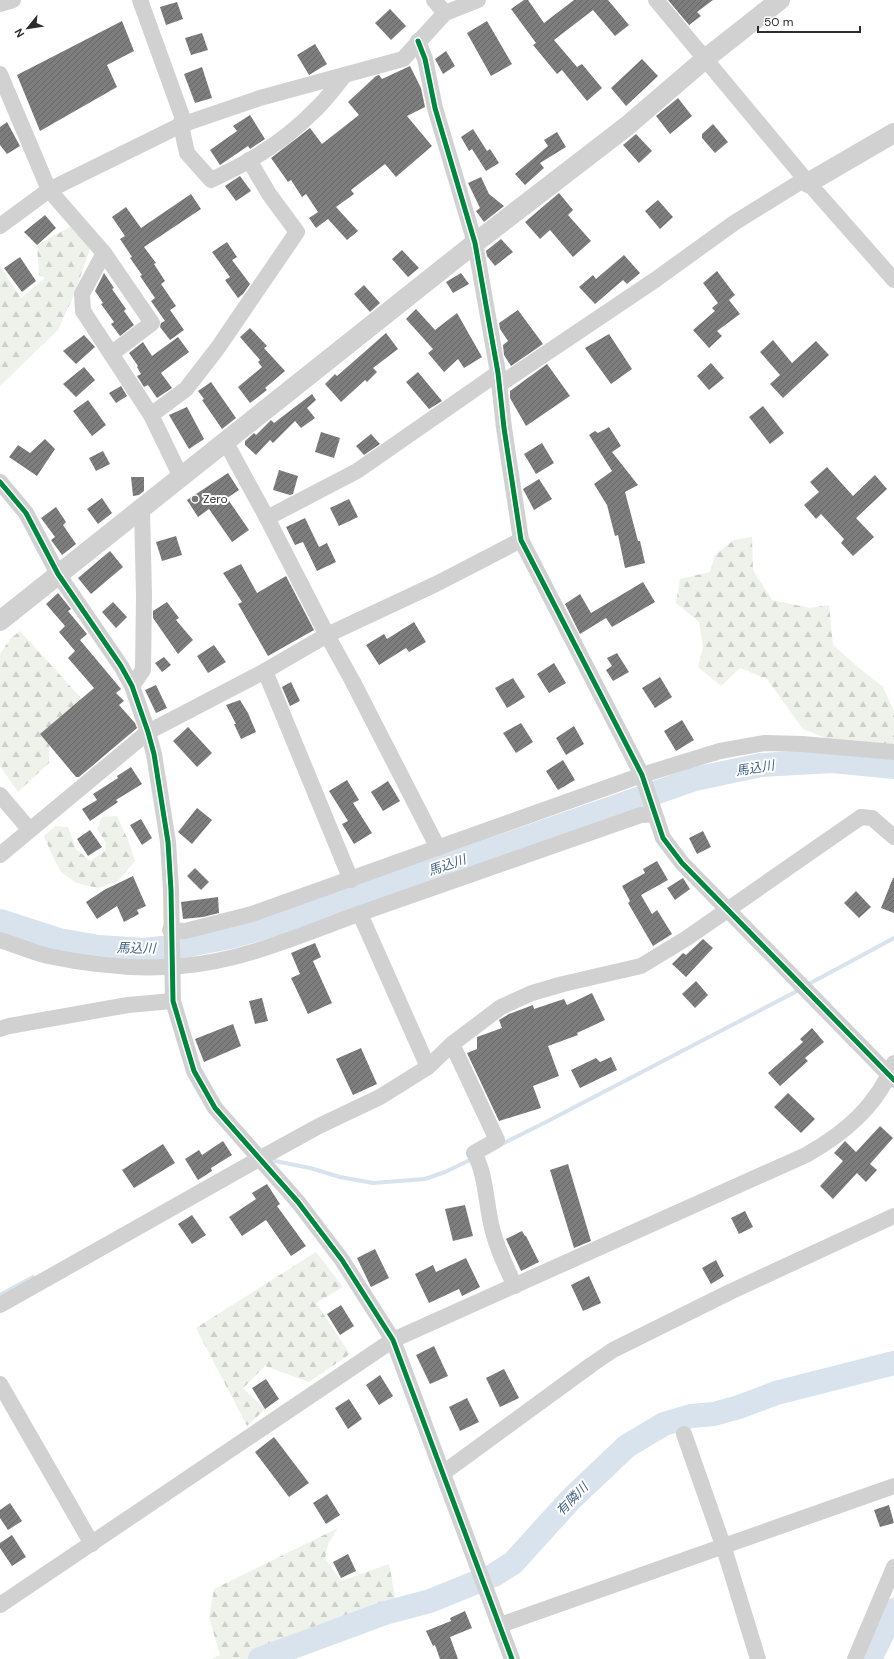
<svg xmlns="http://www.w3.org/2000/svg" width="894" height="1659" font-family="'DM Sans','Noto Sans JP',sans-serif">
  <defs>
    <pattern id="forest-firs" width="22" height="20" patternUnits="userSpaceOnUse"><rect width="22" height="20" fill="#eef2eb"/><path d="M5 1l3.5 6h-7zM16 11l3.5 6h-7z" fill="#ccd0ca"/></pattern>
    <pattern id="building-hatch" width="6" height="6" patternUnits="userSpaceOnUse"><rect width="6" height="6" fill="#7d7d7d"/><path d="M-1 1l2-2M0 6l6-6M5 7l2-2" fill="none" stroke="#676767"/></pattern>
  </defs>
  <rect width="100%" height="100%" fill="#fff"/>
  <!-- forest -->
  <g fill="url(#forest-firs)">
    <path d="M70,227l22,16 -18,52 -16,35 -58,56v-120l21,32 24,-20 -6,-3 -2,-30z"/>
    <path d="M752,537l1,33 19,30 38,8 19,-3 4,40 25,22 25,20 11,24v37l-66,-9 -25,-10 -36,-50 -27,-11 -19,18 -23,-19 5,-20 -4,-25 -23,-19 4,-24 30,-7 5,-17 19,-15z"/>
    <path d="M20,631l61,67 -31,35 -1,30 -31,29 -18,-26v-112l10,-15z"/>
    <path d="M117,816l11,24 7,21 -17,20 -20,7 -22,-5 -15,-11 -8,-15 -9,-21 11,-10 13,1 8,22 14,12 15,-10 1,-8 -9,-14 5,-12z"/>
    <path d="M316,1252l27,35 -27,16 34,51 -41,28 -44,-16 -22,22 22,21 -18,17 -51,-98z"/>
    <path d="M338,1528l-10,16 -3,14 16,23 48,-17 7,37 -147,58h-37l8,-4 -11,-38 5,-28z"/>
  </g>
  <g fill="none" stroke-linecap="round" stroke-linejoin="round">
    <!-- stream -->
    <g stroke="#d8e3ee" stroke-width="4">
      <path d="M807,985l87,-47"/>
      <path d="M500,1145l46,-23 255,-133"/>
      <path d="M275,1161l35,7 30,9 33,6 52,-4 20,-7 27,-13"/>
      <path d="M0,1295l33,-18"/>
    </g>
    <!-- river -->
    <g stroke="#d8e3ee" stroke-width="24">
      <path d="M0,921l59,19 40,7 45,3 45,-5 41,-8 57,-16 408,-142 66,-14 71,-4 62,6"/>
      <path d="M260,1659l125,-46 45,-12 64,-26 19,-12 58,-64 56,-53 37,-22 27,-8 23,-2 25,-7 37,-14 118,-30"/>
      <path d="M870,1659l24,-49"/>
    </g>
  </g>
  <!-- building -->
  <g fill="url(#building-hatch)">
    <path d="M524,0h4l16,23 30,-23h34l21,25 -14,11 -22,-26 -39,30 23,27 5,-3 20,24 -15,13 -25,-31 -5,4 -24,-29 3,-2 -25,-34z"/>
    <path d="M668,0h45l-16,12 4,4 -12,9z"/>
    <path d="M177,2l6,17 -17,6 -6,-18z"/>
    <path d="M390,9l16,17 -15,14 -16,-17z"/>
    <path d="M122,21l12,30 -27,14 10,22 -77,44 -23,-56z"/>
    <path d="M487,21l25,43 -21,12 -24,-43z"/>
    <path d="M202,33l6,17 -17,5 -6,-17z"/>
    <path d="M315,44l12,20 -18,11 -12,-20z"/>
    <path d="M446,51l9,15 -12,8 -8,-15z"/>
    <path d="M642,59l16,17 -32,30 -15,-18z"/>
    <path d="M410,66l11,22 4,19 -18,9 25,30 -36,31 -11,-13 -34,26 3,4 -18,13 22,24 -11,9 -19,-21 -12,9 -7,-10 9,-6 -12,-18 -4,3 -11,-17 -3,2 -17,-24 39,-30 12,16 37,-29 -11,-13 28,-26 3,-1 3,4z"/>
    <path d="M202,67l10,31 -17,5 -11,-29z"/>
    <path d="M678,98l14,18 -22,18 -14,-18z"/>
    <path d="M250,115l15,24 -15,10 -2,-3 -28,19 -10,-15 27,-19 -4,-5z"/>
    <path d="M7,122l13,24 -13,8 -7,-9v-18z"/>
    <path d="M713,124l15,18 -13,11 -13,-15v-4z"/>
    <path d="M473,129l14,22 3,-2 9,14 -13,8 -14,-22 -3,2 -8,-14z"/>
    <path d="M557,132l9,15 -26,16 4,5 -19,17 -10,-11 33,-28 -4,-6z"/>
    <path d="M636,134l16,17 -13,12 -16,-18z"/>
    <path d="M240,176l11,15 -15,10 -11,-15z"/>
    <path d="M481,177l8,17 15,12 -20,16 -8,-11 4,-3 -12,-25z"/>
    <path d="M559,193l14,17 -5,5 23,26 -18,16 -23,-27 -10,9 -15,-17z"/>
    <path d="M191,194l10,15 -57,38 12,16 -2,1 11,17 -4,3 15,22 -6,4 14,20 -14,10 -10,-13 1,-4 4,-2 -14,-20 4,-3 -15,-22 2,-1 -12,-17 2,-1 -12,-18 5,-3 -13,-19 14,-10 15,21z"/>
    <path d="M658,200l15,17 -13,12 -15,-18z"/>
    <path d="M45,215l11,13 -19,17 -13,-13z"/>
    <path d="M501,239l12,13 -18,14 -8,-10 -1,-5z"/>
    <path d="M227,242l10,15 -5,3 18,24 -7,10 -5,4 -13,-18 5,-3 -18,-25z"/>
    <path d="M402,250l17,18 -11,9 -16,-18z"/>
    <path d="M624,255l16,18 -13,11 -4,-4 -28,24 -16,-17 14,-12 3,4z"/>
    <path d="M20,257l16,24 -14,11 -18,-24z"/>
    <path d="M717,271l18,24 -6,5 11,14 -23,17 5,5 -13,12 -16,-18 22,-19 -3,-3 6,-5 -15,-20z"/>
    <path d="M104,273l10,15 -2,1 14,20 -2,2 10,14 -14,11 -9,-12 3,-2 -13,-18 2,-1 -8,-12z"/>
    <path d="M461,273l8,11 -16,9 -7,-11z"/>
    <path d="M364,285l16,18 -10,9 -16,-18z"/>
    <path d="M416,309l19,21 22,-17 25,44 -18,11 -6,-9 -14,13 -16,-19 5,-4 -27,-30z"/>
    <path d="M518,310l25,34 -32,22 -7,-11 -1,-10 5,-4 -8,-12 -1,-6z"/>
    <path d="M250,328l17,18 -3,2 21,23 -20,17 2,2 -17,13 -12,-16 24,-20 -4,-5 2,-2 -20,-23z"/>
    <path d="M386,333l12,16 -25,19 4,4 -10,10 -2,-2 -24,22 -16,-18 10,-10 2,2z"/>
    <path d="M609,334l23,35 -21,15 -26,-36z"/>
    <path d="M84,335l11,12 -19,17 -13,-13z"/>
    <path d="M178,337l11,15 -27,20 -1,1 11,15 -15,10 -9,-13 -4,2 -7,-11 4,-2 -4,-7 1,-1 -9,-13 14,-11 9,14z"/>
    <path d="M773,340l19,23 24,-22 13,14 -46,43 -13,-14 10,-9 -20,-23z"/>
    <path d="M711,363l13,15 -15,12 -12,-14z"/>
    <path d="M547,364l23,32 -44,30 -16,-28v-7z"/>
    <path d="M84,367l11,13 -19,17 -13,-13z"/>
    <path d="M418,372l24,29 -13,8 -23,-27z"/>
    <path d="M211,382l25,36 -14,11 -20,-29 2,-1 -6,-8z"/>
    <path d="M121,386l6,10 -11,7 -7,-10z"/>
    <path d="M312,394l4,6 -9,8 8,10 -14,10 -6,-7 -22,22 -3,-3 -14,15 -11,-10v-4l9,-8 2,2 15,-15 3,3z"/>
    <path d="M88,400l18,25 -14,11 -19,-25z"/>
    <path d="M763,406l21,27 -14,11 -21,-27z"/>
    <path d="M187,407l17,32 -15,10 -20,-34z"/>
    <path d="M609,427l12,19 -9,6 26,33 -13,7 13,49h2l5,22 -20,5 -7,-33 -3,1 -8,-31 -13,-21 18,-13 -23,-36 6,-4 3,2z"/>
    <path d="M321,432l19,6 -6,20 -19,-6z"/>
    <path d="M371,434l9,10 -16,11 -8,-9z"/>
    <path d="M45,439l10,10 -18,27 -28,-19 9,-12 12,8z"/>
    <path d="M542,443l12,20 -18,11 -12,-20z"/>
    <path d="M103,451l7,13 -14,7 -7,-13z"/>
    <path d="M827,467l26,29 22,-21 12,14 -31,29 18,19 -21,19 -12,-13 3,-4 -23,-25 -5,5 -12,-14 15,-13 -9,-10z"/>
    <path d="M279,470l19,6 -5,18 -3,1 -17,-5z"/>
    <path d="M228,473l11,17 -12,8 22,32 -17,12 -23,-33 -11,8 -11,-17z"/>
    <path d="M131,477h13v14l-5,4 -6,1z"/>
    <path d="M539,479l13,20 -18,11 -11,-21z"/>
    <path d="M102,498l10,15 -14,11 -11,-15z"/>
    <path d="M349,499l9,18 -19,9 -9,-18z"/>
    <path d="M56,507l10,15 -3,3 13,19 -14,11 -11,-15 4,-3 -14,-19z"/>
    <path d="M305,518l14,29 8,-4 9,19 -19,9 -14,-29 -8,3 -9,-18z"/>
    <path d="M176,536l6,19 -20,6 -6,-19z"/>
    <path d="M110,551l13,16 -32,27 -13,-16z"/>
    <path d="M241,564l16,29 29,-17 28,54 -46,26 -30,-52 4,-2 -19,-29z"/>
    <path d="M643,582l12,20 -43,25 -6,-9 -26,16 -15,-30 15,-10 11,19z"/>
    <path d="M58,593l13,16 -3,2 19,23 -7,6 41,49 -5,4 8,8 -5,4 16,18 2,5 -58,49h-3l-36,-43 54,-46 -26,-30 7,-7 -16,-19 6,-6 -19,-22z"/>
    <path d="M113,602l14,15 -11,11 -14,-16z"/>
    <path d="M167,602l12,16 -3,2 17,20 -15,14 -25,-36v-7z"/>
    <path d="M414,622l12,20 -17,10 -3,-4 -27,17 -13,-20 18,-11 3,5z"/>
    <path d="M214,645l12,17 -18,11 -11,-17z"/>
    <path d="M617,653l12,19 -16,9 -7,-11 6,-4 -5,-8z"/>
    <path d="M164,657l7,8 -9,7 -7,-9z"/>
    <path d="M554,663l12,20 -17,10 -12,-19z"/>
    <path d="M660,677l12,20 -17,11 -13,-20z"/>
    <path d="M513,678l12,19 -18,11 -12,-20z"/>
    <path d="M291,682l9,19 -10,5 -8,-19z"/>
    <path d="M156,685l11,23 -11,5 -11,-23z"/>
    <path d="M240,700l8,13 8,19 -15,7 -7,-15h2l-10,-19z"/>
    <path d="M682,720l12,20 -18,11 -12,-20z"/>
    <path d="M521,723l12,19 -17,11 -13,-20z"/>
    <path d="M574,726l10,18 -18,11 -10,-17z"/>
    <path d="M188,727l24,26 -15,14 -24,-26z"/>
    <path d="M563,760l12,20 -17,10 -12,-19z"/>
    <path d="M131,767l11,17 -26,16 2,2 -28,19 -8,-12 15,-9 -4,-6 25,-16 -1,-2z"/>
    <path d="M347,780l12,20 -6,3 19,30 -18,11 -12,-20 6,-3 -19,-30z"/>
    <path d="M388,781l12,20 -17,10 -12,-19z"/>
    <path d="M197,808l15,12 -20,24 -14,-12z"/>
    <path d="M141,819l11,19 -10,7 -12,-20z"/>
    <path d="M90,830l12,17 -14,9 -11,-17z"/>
    <path d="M703,831l8,16 -14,7 -8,-16z"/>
    <path d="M657,861l11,19 -27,15 11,19 5,-4 15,24 -19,12 -25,-43 2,-2 -8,-15 23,-13 -2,-4z"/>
    <path d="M195,868l14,14 -8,8 -14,-14z"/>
    <path d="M133,876l13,30 -9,4 2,4 -15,8 -7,-16 -20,13 -11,-17 18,-12z"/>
    <path d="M683,878l7,11 -15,11 -8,-12z"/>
    <path d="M893,878h1v35l-13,-5z"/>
    <path d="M856,891l15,16 -12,11 -15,-15z"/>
    <path d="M218,897l1,16 -16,4 -20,2 -2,-17z"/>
    <path d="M703,939l10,9 -27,29 -14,-13 11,-11 3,2z"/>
    <path d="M315,943l6,14 -8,4 19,42 -24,11 -17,-36 9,-4 -9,-21z"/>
    <path d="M696,981l12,14 -13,13 -13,-14z"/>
    <path d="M592,993l13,27 -28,13 1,2 -30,11 11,30 -26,10 8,22 -42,13 -32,-68 10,-4v-12l25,-9 -3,-8 10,-6 24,-9 1,4 30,-10 3,6z"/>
    <path d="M262,998l6,23 -13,3 -6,-23z"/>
    <path d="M233,1024l8,22 -37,16 -9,-23z"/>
    <path d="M812,1028l12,14 -19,16 3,3 -28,25 -12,-13 35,-31 -3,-3z"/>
    <path d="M361,1048l16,36 -24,11 -17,-36z"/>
    <path d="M611,1057l6,13 -37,18 -9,-18 25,-12 4,4z"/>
    <path d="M788,1093l27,26 -14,14 -27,-26z"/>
    <path d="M880,1126l13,12 -23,26 7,6 -11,12 -9,-9 -24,26 -13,-13 23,-25 -9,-8 11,-12 11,11z"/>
    <path d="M223,1141l9,14 -21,13 1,3 -14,9 -13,-21 14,-9 3,5z"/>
    <path d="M163,1144l12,19 -41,25 -12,-18z"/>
    <path d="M568,1164l23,77 -17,7 -24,-78z"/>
    <path d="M267,1184l13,20 -3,2 29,40 -15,10 -25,-36 -24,16 -13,-19 27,-18 -4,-6z"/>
    <path d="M465,1205l8,31 -20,5 -8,-32z"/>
    <path d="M745,1211l8,16 -14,7 -8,-16z"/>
    <path d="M192,1215l14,20 -14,9 -14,-20z"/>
    <path d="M522,1231l3,5h1l13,26 -18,9 -15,-32z"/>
    <path d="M375,1249l14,29 -18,9 -14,-29z"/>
    <path d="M466,1258l14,29 -18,9 -3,-7 -30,14 -14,-29 18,-9 3,7z"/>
    <path d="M716,1260l8,16 -13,8 -9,-16z"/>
    <path d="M589,1276l12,27 -18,8 -12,-26z"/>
    <path d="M341,1305l13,21 -14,9 -13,-21z"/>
    <path d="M434,1346l14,30 -18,8 -14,-29z"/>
    <path d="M504,1369l15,29 -19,9 -14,-29z"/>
    <path d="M380,1375l13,21 -14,9 -13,-20z"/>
    <path d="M266,1379l13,20 -14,10 -13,-21z"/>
    <path d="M467,1398l12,24 -19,9 -11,-24z"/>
    <path d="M349,1399l13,20 -14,10 -13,-21z"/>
    <path d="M274,1437l35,46 -20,14 -34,-45z"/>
    <path d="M327,1494l13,21 -14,9 -13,-21z"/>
    <path d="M10,1503l12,18 -14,9 -8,-12v-8z"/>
    <path d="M889,1505l5,18 -14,4 -6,-17z"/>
    <path d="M12,1535l14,22 -14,9 -12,-18v-5z"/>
    <path d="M348,1554l8,17 -15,7 -8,-16z"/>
    <path d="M465,1611l7,17 -22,9 8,22h-18l-5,-14 -2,1 -7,-15 25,-10 -1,-3z"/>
  </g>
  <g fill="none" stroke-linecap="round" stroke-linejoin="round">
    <!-- minor -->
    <g stroke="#d1d1d1" stroke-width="16">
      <path d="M140,0l42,116 -1,9 6,28 24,27c38,-17 75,-40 104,-70 11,-10 20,-23 30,-35"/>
      <path d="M434,0l11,13"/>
      <path d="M656,0l149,179 89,101"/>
      <path d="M0,4l13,-4"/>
      <path d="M418,41l7,18 10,49 40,135 23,130 6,55 17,112 121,235 21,63 19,25 212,217"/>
      <path d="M0,74l49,116 55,63 -22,41 1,17 68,104 30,62"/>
      <path d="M0,226l49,-36 132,-65 79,-27 143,-39 42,-46 33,-13"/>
      <path d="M104,253l48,70 -41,31"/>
      <path d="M499,385l156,-105 79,-57 71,-44"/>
      <path d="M151,415l35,-26 31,-40 80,-117 -28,-38 -20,-34"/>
      <path d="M225,441l42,77 60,117 26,47 85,166"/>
      <path d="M0,482l26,31 32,61 63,92 11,20 16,46 6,22 14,88 3,48 2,111 21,70 21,37 83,94 44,58 51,80 119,319"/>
      <path d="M267,518l90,-47 141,-98"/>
      <path d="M265,671l86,209"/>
      <path d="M132,686l11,-16 1,-74 -2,-87"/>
      <path d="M0,795l29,34"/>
      <path d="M0,855l148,-123 117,-61 62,-36 109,-51 85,-44"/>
      <path d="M360,914l68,153"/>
      <path d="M170,930l15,1 67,-17 390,-139 78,-24 45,-8 37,1 92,8"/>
      <path d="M0,940c16,5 32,12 48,16 43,9 89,14 133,10 63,-5 122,-32 180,-53 93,-33 187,-65 280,-98l14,-1"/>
      <path d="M0,1029l9,-3 119,-21 45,-4"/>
      <path d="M452,1044l45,96 -23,13c12,20 12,52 18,75 5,21 14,39 23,58"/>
      <path d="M0,1305l259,-146 60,-33 61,-29 48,-30 24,-23 49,-37 31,-14 31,-9 78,-18 46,-28 174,-121 11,1 22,19"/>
      <path d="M0,1384l92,160"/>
      <path d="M684,1434l39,111 35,114"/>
      <path d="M443,1473l148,-108 22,-15 119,-59 162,-75"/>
      <path d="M0,1605l393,-265 413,-185c39,-22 71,-49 88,-92"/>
      <path d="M500,1625l394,-139"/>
      <path d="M855,1659l39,-92"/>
    </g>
    <!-- tertiary -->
    <g stroke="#d1d1d1" stroke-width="20">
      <path d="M808,183l86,-50"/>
      <path d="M0,621l475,-378 152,-117 78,-67 75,-59"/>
    </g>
    <!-- cycleway casing -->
    <g stroke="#fff" stroke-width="8">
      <g id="cycleway">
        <path d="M418,41l7,18 10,49 40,135 23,130 6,55 17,112 121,235 21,63 19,25 212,217"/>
        <path d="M0,482l26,31 32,61 63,92 11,20 16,46 6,22 14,88 3,48 2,111 21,70 21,37 83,94 44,58 51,80 119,319"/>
      </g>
    </g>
    <!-- cycleway -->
    <use href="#cycleway" stroke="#00873e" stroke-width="5"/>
  </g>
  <!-- markers -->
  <circle fill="#767676" stroke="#fff" stroke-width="1.5" cx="195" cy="499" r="4"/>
  <g text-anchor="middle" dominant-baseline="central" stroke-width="4" stroke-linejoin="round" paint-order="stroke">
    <!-- poi labels -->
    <g font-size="12" fill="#2c2c2c" stroke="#fff" text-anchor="start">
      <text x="203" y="499">Zero</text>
    </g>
    <!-- water labels -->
    <g font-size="13" font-style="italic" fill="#436484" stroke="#fff">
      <text transform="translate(755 768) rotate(-9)">馬込川</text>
      <text transform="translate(447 865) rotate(-19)">馬込川</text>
      <text transform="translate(136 948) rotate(1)">馬込川</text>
      <text transform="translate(572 1499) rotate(-46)">有隣川</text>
    </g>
  </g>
  <!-- north arrow -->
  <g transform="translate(28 28) rotate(240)" stroke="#ffffff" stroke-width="3" paint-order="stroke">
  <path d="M0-3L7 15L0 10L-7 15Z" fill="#2c2c2c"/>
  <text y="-6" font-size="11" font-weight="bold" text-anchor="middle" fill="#2c2c2c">N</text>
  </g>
  <!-- scale -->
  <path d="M758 26v6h102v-6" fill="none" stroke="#2c2c2c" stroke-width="2"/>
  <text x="764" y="26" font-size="12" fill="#2c2c2c" stroke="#ffffff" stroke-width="3" paint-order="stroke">50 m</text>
</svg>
